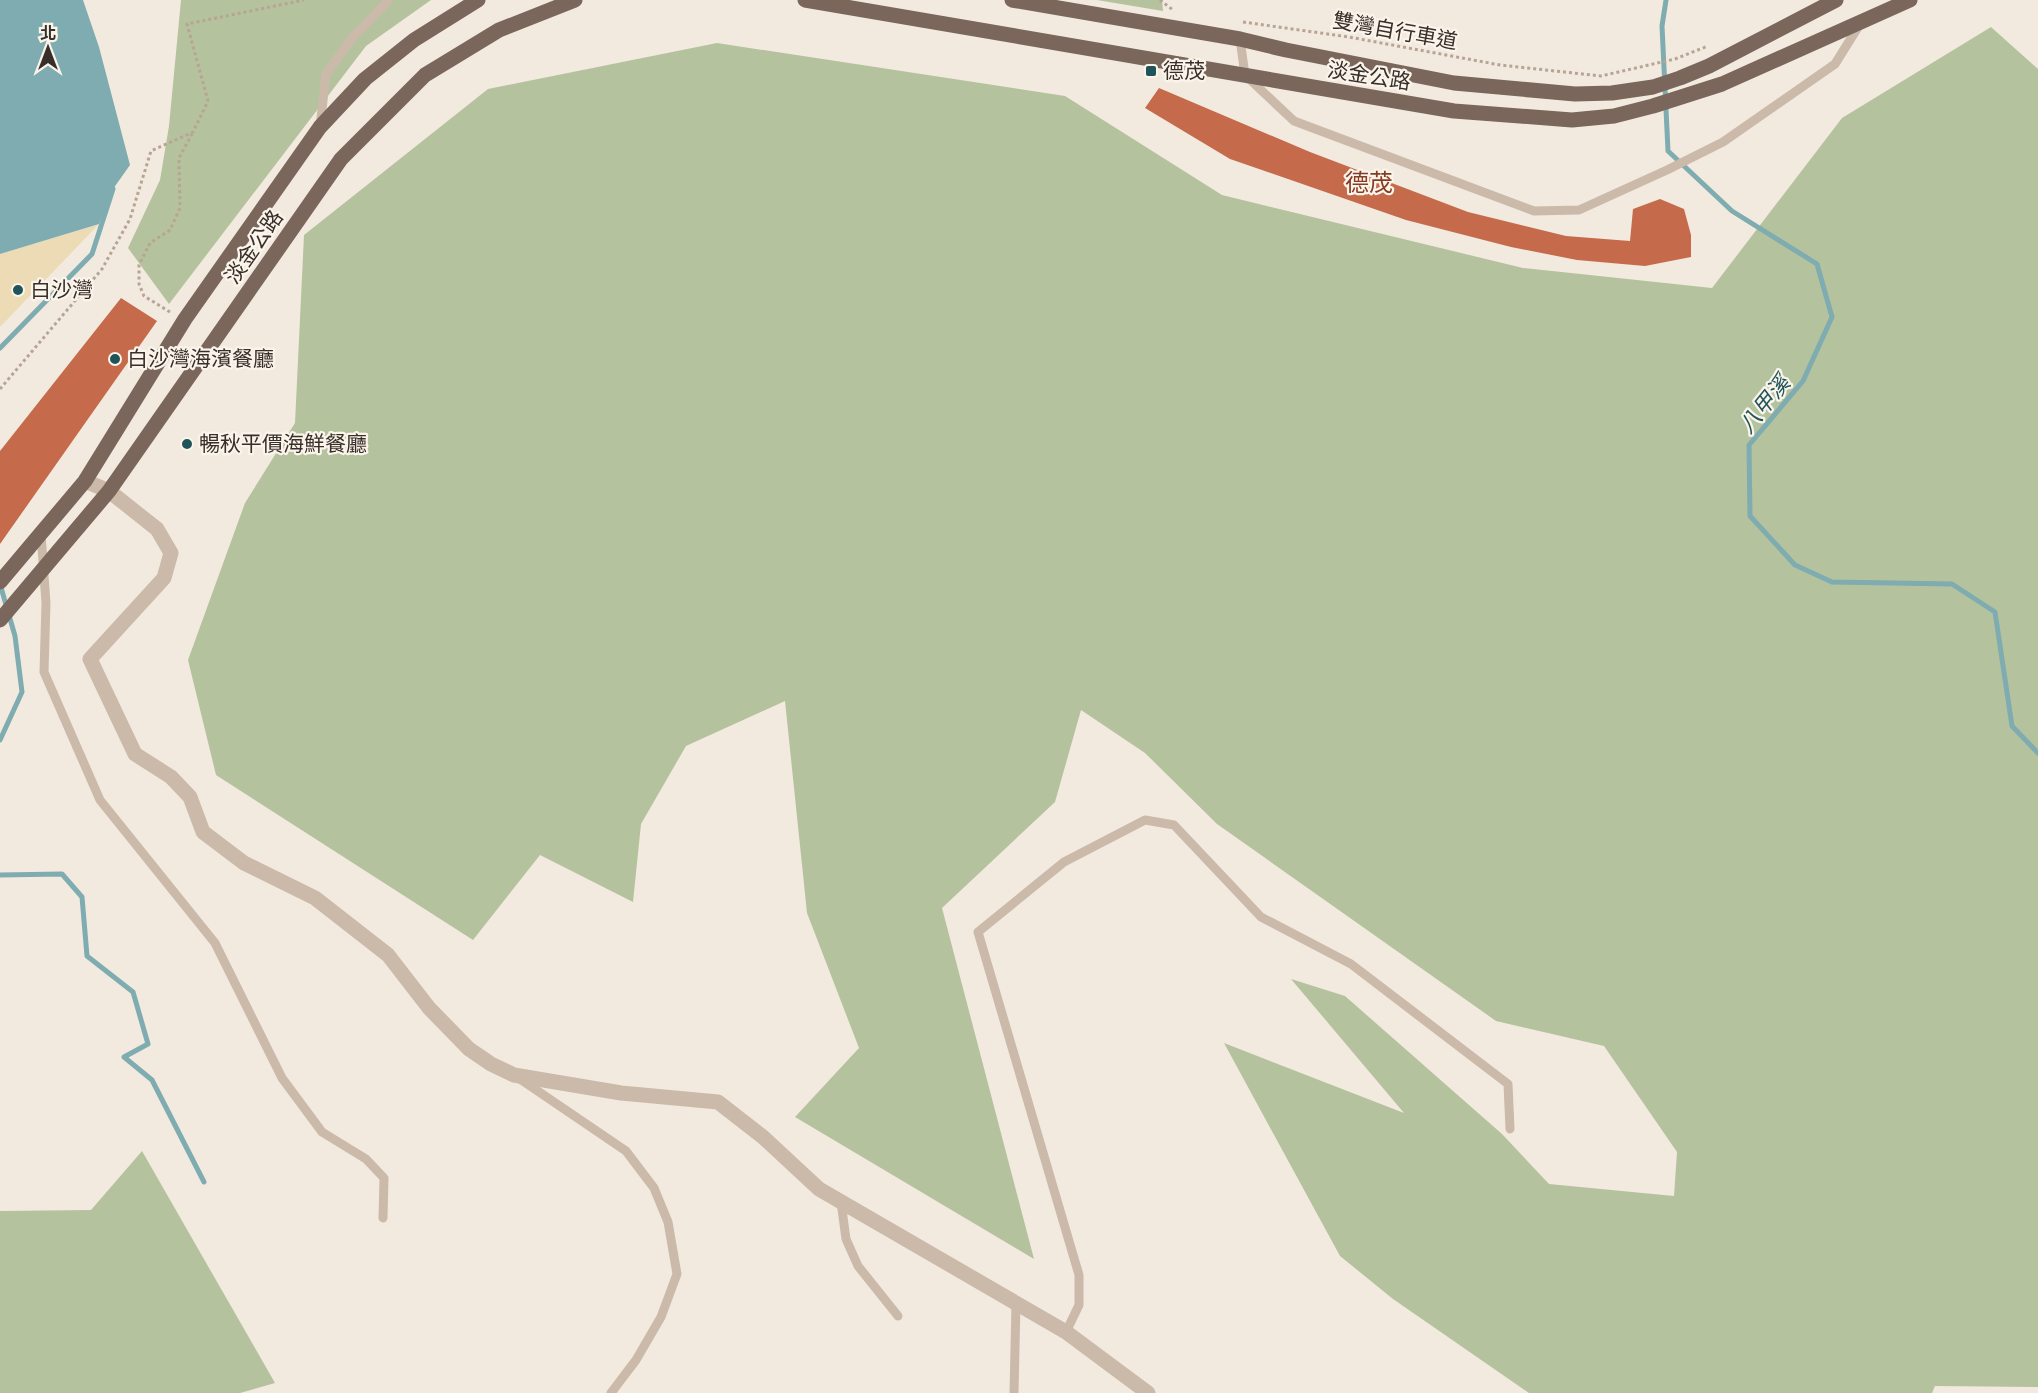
<svg xmlns="http://www.w3.org/2000/svg" width="2038" height="1393" font-family="Jost,'Noto Sans TC',sans-serif">
  <rect width="100%" height="100%" fill="#f3eadf"/>
  <!-- green -->
  <g fill="#b5c29e">
    <path d="M181,0h250l-65,46 -197,258 -41,-56 32,-68 9,-54z"/>
    <path d="M1098,0h64l1,11 -66,-11z"/>
    <path d="M1991,27l47,42v1318l-103,-1 -3,7h-403l-136,-94 -53,-43 -116,-213 180,70 -113,-134 54,17 157,138 47,50 125,12 3,-44 -73,-106 -108,-25 -279,-197 -72,-71 -64,-43 -26,92 -113,106 92,351 -239,-142 64,-69 -52,-135 -22,-212 -99,45 -45,78 -8,78 -93,-47 -67,85 -257,-165 -28,-115 57,-157 50,-80 9,-188 184,-146 229,-46 348,53 157,99 301,73 189,20 130,-170z"/>
    <path d="M142,1151l133,232 -35,10h-240v-182l91,-1z"/>
  </g>
  <!-- sand -->
  <path fill="#eddbb6" d="M99,224l-99,103v-73z"/>
  <!-- water -->
  <path fill="#7eacb0" d="M0,0h83l16,47 31,118 -17,24 -14,35 -99,30z"/>
  <g fill="none" stroke-linecap="round" stroke-linejoin="round">
    <!-- stream -->
    <g stroke="#7eacb0" stroke-width="5">
      <path d="M1666,0l-4,26 6,125 64,60 85,53 15,53 -29,64 -54,64 1,71 45,49 37,17 120,2 43,28 17,114 26,27"/>
      <path d="M0,348l92,-94 21,-65"/>
      <path d="M0,740l22,-48 -7,-56 -15,-52"/>
      <path d="M0,875l62,-1 20,23 5,59 46,36 15,52 -24,13 28,23 52,102"/>
    </g>
  </g>
  <!-- building -->
  <g fill="#c56b4b">
    <path d="M1159,88l151,64 158,60 98,24 64,5 3,-32 27,-10 24,10 7,26v22l-46,9 -68,-6 -66,-13 -105,-27 -176,-61 -85,-51z"/>
    <path d="M121,298l36,23 -157,223v-93z"/>
  </g>
  <g fill="none" stroke-linecap="round" stroke-linejoin="round">
    <!-- path -->
    <g stroke="#b7a494" stroke-width="3" stroke-dasharray="3 3" stroke-linecap="butt">
      <path d="M1160,0l13,10"/>
      <path d="M1243,22l106,15 151,28 101,11 74,-17 33,-13"/>
      <path d="M170,312l-26,-16 -5,-12v-19l11,-22 20,-13 10,-22 -1,-50 13,-24"/>
      <path d="M0,389l102,-120 28,-50 21,-68 42,-19 15,-31 -21,-77 117,-24"/>
    </g>
    <!-- lane -->
    <g stroke="#cbbaaa" stroke-width="9">
      <path d="M1240,39l5,36 49,46 240,90 45,-1 88,-40 56,-28 112,-78 25,-40"/>
      <path d="M320,127l6,-53 27,-37 36,-37"/>
      <path d="M41,534l5,69 -2,69 56,128 115,143 67,135 40,54 44,27 18,19 -1,40"/>
      <path d="M520,1079l106,72 28,37 14,34 9,52 -16,43 -25,43 -25,33"/>
      <path d="M841,1202l5,37 12,27 40,50"/>
      <path d="M1066,1332l13,-27v-30l-101,-343 86,-70 81,-42 29,5 87,92 90,47 157,120 2,45"/>
      <path d="M1014,1393l2,-90"/>
    </g>
    <!-- street -->
    <path stroke="#cbbaaa" stroke-width="15" d="M85,481l24,10 48,38 14,24 -7,25 -74,81 45,95 36,23 19,20 13,35 41,31 71,35 73,57 41,53 40,41 22,15 23,11 107,18 97,9 45,35 56,52 247,143 82,61"/>
    <!-- primary -->
    <g stroke="#7a665b" stroke-width="15">
      <path d="M805,0l649,111 118,9 42,-4 39,-10 69,-22 188,-84"/>
      <path d="M1012,0l228,39 46,11 168,33 121,11 37,-1 41,-6 27,-9 29,-12 127,-66"/>
      <path d="M0,582l85,-101 100,-162 135,-192 45,-48 49,-39 64,-40"/>
      <path d="M0,620l109,-129 232,-332 84,-84 74,-45 76,-30"/>
    </g>
  </g>
  <!-- markers -->
  <g fill="#1f555a" stroke="#faf4eb" stroke-width="2">
    <rect x="1145" y="65" width="12" height="12" rx="3"/>
    <circle cx="18" cy="290" r="6"/>
    <circle cx="115" cy="359" r="6"/>
    <circle cx="187" cy="444" r="6"/>
  </g>
  <g text-anchor="middle" dominant-baseline="central" stroke-width="4.5" stroke-linejoin="round" paint-order="stroke">
    <!-- street labels -->
    <g font-size="21" fill="#382f2a" stroke="#faf4eb">
      <text transform="translate(1395 31) rotate(10)">雙灣自行車道</text>
      <text transform="translate(1369 76) rotate(9)">淡金公路</text>
      <text transform="translate(254 247) rotate(-55)">淡金公路</text>
    </g>
    <!-- poi labels -->
    <g font-size="21" fill="#382f2a" stroke="#faf4eb" text-anchor="start">
      <text x="1163" y="71">德茂</text>
      <text x="30" y="290">白沙灣</text>
      <text x="127" y="359">白沙灣海濱餐廳</text>
      <text x="199" y="444">暢秋平價海鮮餐廳</text>
    </g>
    <!-- water labels -->
    <g font-size="22" font-style="italic" fill="#1f555a" stroke="#faf4eb">
      <text transform="translate(1764 404) rotate(-51)">八甲溪</text>
    </g>
    <!-- quarter labels -->
    <g font-size="24" fill="#873d23" stroke="#faf4eb">
      <text x="1369" y="182">德茂</text>
    </g>
  </g>
  <!-- north arrow -->
  <g transform="translate(48 48)" stroke="#faf4eb" stroke-width="4.5" paint-order="stroke">
  <path d="M0-4.5L10 22L0 15L-10 22Z" fill="#382f2a"/>
  <text y="-9" font-size="16" font-weight="bold" text-anchor="middle" fill="#382f2a">北</text>
  </g>
</svg>
